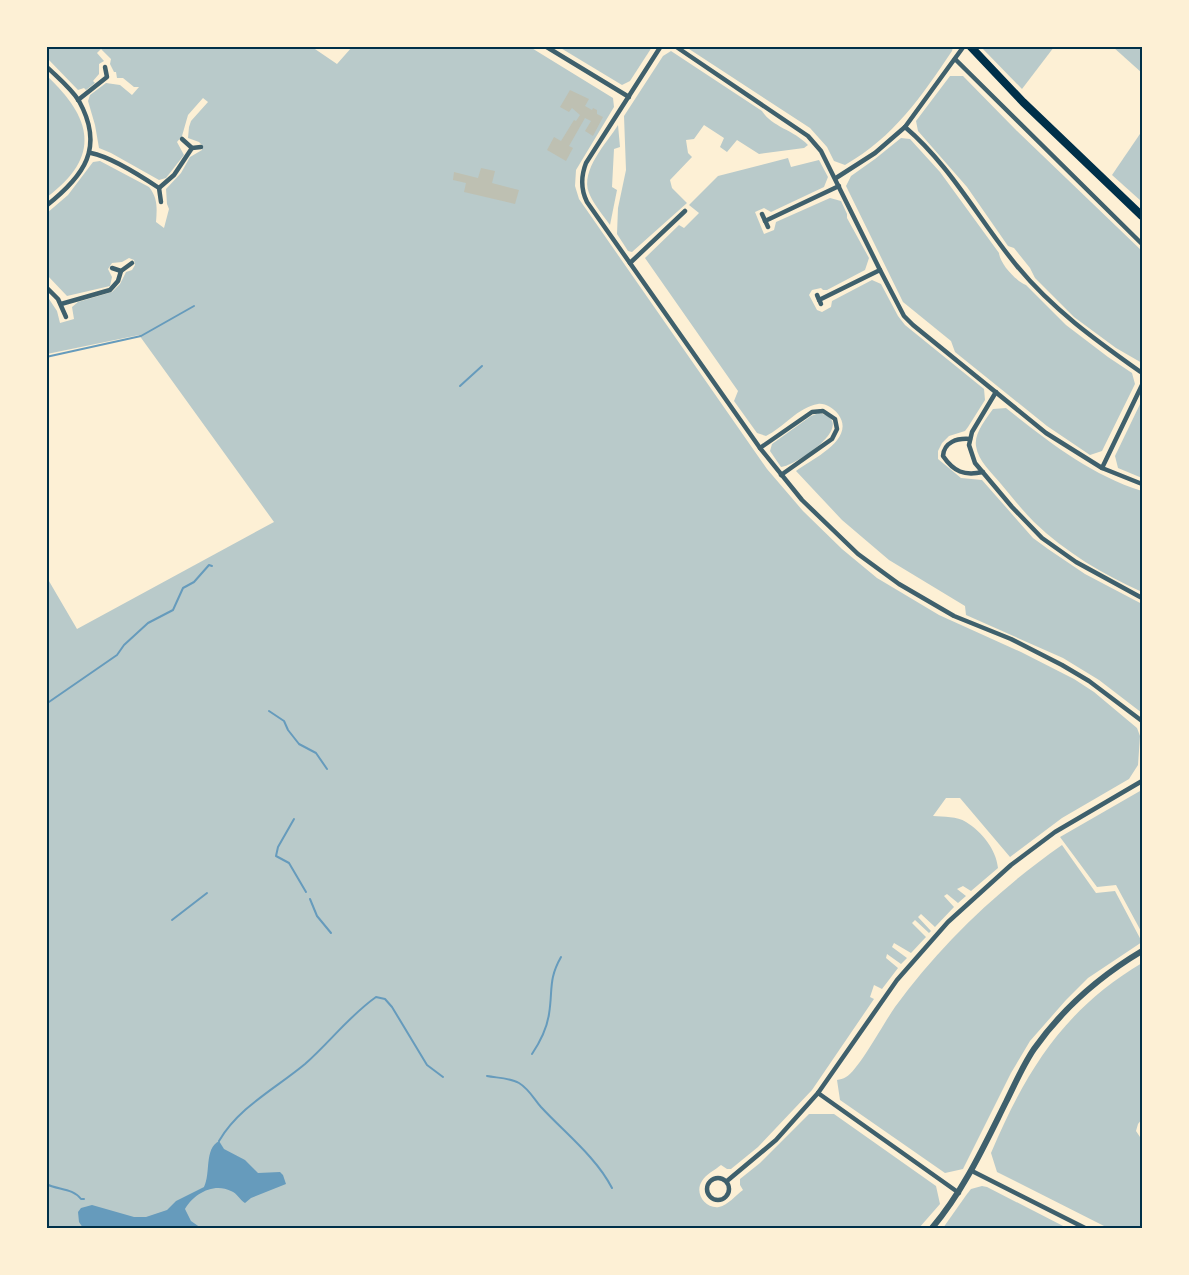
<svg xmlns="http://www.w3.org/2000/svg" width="1189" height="1275" font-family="'Public Sans',sans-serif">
  <rect width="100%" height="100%" fill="#fdf0d5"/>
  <!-- green -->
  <g fill="#b9caca">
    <path d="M47,47h265l25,17 15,-17h178l83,51 1,9 -38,63 -1,16 4,13 188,270 36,42 39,38 35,29 62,37 82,37 53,27 20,13 43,36 3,8 -2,29 -9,14 -67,39 -52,39 -50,-59h-14l-13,18c11,1 24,0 33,6 16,10 30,27 32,46l-27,23 -8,-5 -6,3 9,7 -8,7 -11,-9 -3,2 10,11 -19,20 -14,-13 -3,3 13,14 -2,2 -14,-13 -3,3 14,14 -15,16 -17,-10 -2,4 15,11 -6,6 -14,-10 -1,4 12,10 -16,21 -8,-4 -4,12 4,2 -62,91 -54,57 -27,22h-4l-6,-4c-6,5 -15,9 -19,16 -8,12 3,28 17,26 9,-2 17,-12 24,-17l-3,-5v-6l20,-16 49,-49h25l102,72 4,18 -21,24h-872l-1,-652 31,53 197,-107 -135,-187 -92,19v-58l10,15 3,12 14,-4 -2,-12 6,-5 34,-10 8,-8 6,-12 6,-2 3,-5 -1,-5 -5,-2 -7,4 -10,1 -4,6 4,8 -2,9 -43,10 -20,-21v-62l21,-18 25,-33 7,-1 49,26c9,11 8,22 7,35l8,6 5,-19 -2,-5 -1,-15 15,-16 9,-16 12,-7v-5l-3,-3 -11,-4 1,-11 2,-6 17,-19 -5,-4 -15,17 -6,21 -5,6 7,13 -18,23 -7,2 -48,-27 -12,-5 -4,-23 -7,-24 2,-6 16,-12 14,2 12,10 7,-8h-5l-11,-9h-6l-1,-6h-2l-4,-8 1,-5 -10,-10 -4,4 7,8 -5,3v10l-6,7 2,2 -9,7 -2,-2 -6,2 -31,-32z"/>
    <path d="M559,47l93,-1v1l-22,34 -8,4z"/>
    <path d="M686,47l267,-1v1l-1,4c-31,46 -58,86 -107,114l-11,-4 -7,-14 -17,-19z"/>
    <path d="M981,47h73l-32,42z"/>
    <path d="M1113,47h29v26z"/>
    <path d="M671,51l91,60c10,16 32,19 46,34l-4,3 -45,6 -22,-14 -10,12 -7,-5 4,-9 -20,-13 -10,14 -8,1 2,13 4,4 -22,23 2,8 15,15 -55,49 -4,-1 -11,-17 1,-26 8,-38 -2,-54 39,-60z"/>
    <path d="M46,75c46,43 56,81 1,122z"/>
    <path d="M950,76h13l52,53 127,122v112l-26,-15 -42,-31 -39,-39 -5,-10 -16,-20 -6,-2 -41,-59 -49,-56 -2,-10z"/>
    <path d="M618,125l2,22 -6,2 -2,38 5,3 -7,35c-7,-10 -16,-20 -21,-32 -9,-23 18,-50 29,-68z"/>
    <path d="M1142,131v70h-1l-29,-26z"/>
    <path d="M901,138l9,1 30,33 59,81c1,11 17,28 27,32l40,40 42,32 24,16 3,11 -33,67 -12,4 -43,-29 -92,-74 -4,-11 -48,-39 -57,-116 5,-10 24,-17z"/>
    <path d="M788,158l3,9 28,-7 9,17 -4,10 -53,25 -7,-4 -9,4 9,22 10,-4 2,-8 54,-24 11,3 6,13v4l22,40 -4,12 -38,20h-4l-2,-2 -9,2 -3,5 8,15 5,2 9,-5 1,-6 40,-21 9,4 17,32 7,9 79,64 1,11 -17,27 -3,4 -16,5 -7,7 -4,8v8l23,19 21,2 51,58 15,11 37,25 57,30v109l-43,-33 -36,-22 -97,-43 -1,-9 -76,-46 -47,-40 -46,-49c16,-12 61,-32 42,-57 -5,-6 -13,-11 -20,-10 -20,3 -35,24 -52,32l-9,-3 -23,-32 4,-10 -93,-133 34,-33 5,3 15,-15 -10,-8 29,-29z"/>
    <path d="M1142,400v78l-24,-10 -3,-12z"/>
    <path d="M1006,408c43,34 83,66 136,83v101c-38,-17 -77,-40 -108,-70 -12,-12 -22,-25 -33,-38 -9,-11 -23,-23 -25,-38 -2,-13 10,-27 17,-37z"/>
    <path d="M819,413c42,10 -24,53 -38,54l-11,-16 2,-7 39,-28z"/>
    <path d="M1140,791l2,4v138l-26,-48 -19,2 -37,-50z"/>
    <path d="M1062,845l34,48 19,-2 27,51 -54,36 -22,22 -36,41 -19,32 -48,96 -18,4 -105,-73 -3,-20c3,-1 6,-1 9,-3 12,-6 39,-56 49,-70 45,-62 104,-118 167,-162z"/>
    <path d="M1142,963v156l-4,5 -2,7 6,9v88h-34l-111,-56 -6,-19c35,-82 72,-143 151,-190z"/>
    <path d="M982,1186l5,1 80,41h-124l24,-34 4,-5z"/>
  </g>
  <!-- water -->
  <path fill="#669bbc" d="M219,1141l5,8 21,11 13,13 22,-1 3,3 3,9 -35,14 -6,5c-5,-3 -8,-10 -14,-12 -17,-9 -38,3 -46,18l6,12 10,7h-118l-4,-6 -1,-10 3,-4 11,-3 42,12h12l21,-7 9,-9 28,-14c7,-14 0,-38 15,-46z"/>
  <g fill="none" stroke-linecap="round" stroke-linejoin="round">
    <!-- stream -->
    <g stroke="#669bbc" stroke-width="2">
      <path d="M46,357l95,-21 53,-30"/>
      <path d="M460,386l22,-20"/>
      <path d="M46,704l71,-49 7,-10 24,-22 25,-13 10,-22 11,-6 15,-17 3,1"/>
      <path d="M269,711l15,10 4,9 11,14 17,9 11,16"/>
      <path d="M294,819l-16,28 -2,9 13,7 17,29"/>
      <path d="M310,899l7,17 14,17"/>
      <path d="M172,920l35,-27"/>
      <path d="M532,1054c8,-12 15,-26 17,-40 4,-24 -1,-34 12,-57"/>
      <path d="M487,1076c11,2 23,2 32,7 10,6 15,16 22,24 24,26 55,50 71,81"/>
      <path d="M219,1141c20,-34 56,-52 86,-77 25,-22 44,-48 71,-67l9,2 7,8 35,58 16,12"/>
      <path d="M46,1184c12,6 27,4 35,15h3"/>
    </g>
  </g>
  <!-- building -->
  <g fill="#bec0b2">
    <path d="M570,90l19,9 -4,7 7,4 1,-2 4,2v4l6,3 -10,19 -8,-5 6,-10 -6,-3 -16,28 4,2 -7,13 -19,-11 7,-13 7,4 13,-21 2,1 4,-6 -8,-7 -3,4 -9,-5z"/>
    <path d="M481,168l14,3 -3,12 27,7 -4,14 -51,-12 2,-9 -13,-3 1,-8 24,6z"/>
  </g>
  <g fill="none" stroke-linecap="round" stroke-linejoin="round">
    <!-- minor -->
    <g stroke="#3f606c" stroke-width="4.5">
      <path d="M545,46l84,51"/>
      <path d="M661,46l-75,117c-5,13 -6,25 1,39l173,246 42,52 56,54 41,30 55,32 57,23 51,26 27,16 53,40"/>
      <path d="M675,46l133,90 13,15 59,119 24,46 9,9 133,108 56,35 40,16"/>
      <path d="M955,59l187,185"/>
      <path d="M46,66c11,11 25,22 33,35 26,47 5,75 -33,105"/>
      <path d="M78,100l29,-23 -2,-10"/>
      <path d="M905,127c46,39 74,93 112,139 36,44 80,75 125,107"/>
      <path d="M182,139l10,9 9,-1"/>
      <path d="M91,153c20,4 50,23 68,35l15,-13 18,-27"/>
      <path d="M836,178l39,-25 30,-26 59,-81"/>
      <path d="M159,188l2,14"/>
      <path d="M762,214l6,13"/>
      <path d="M765,221l74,-35"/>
      <path d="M630,263l55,-52"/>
      <path d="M112,268l9,3 11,-8"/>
      <path d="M46,287l12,12 8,18"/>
      <path d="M817,295l4,9"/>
      <path d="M819,300l61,-30"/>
      <path d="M61,304l49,-14 8,-9 3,-10"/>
      <path d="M996,392l-24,40 -3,13 6,18 37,44 30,31 34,24 66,36"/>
      <path d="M970,439c-13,-1 -26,3 -27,17 11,16 21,20 40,16"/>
      <path d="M760,448l52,-36 11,-1 12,8 2,10 -5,10 -51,36"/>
      <path d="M1102,468l40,-83"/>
      <path d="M818,1093l141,100"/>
      <path d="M972,1171l113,57"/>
      <circle cx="718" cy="1189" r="11"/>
      <path d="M727,1181l49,-41 42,-47 79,-113 51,-58 63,-57 44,-33 87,-51"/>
    </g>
    <!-- tertiary -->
    <path stroke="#3f606c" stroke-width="6" d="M932,1228c32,-38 52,-82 74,-126 9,-18 17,-37 28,-53 29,-41 66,-73 108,-98"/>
    <!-- primary -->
    <path stroke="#003049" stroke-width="8" d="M970,46l53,56 119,114"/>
  </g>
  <!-- border -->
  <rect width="1189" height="1275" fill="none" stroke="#fdf0d5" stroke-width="96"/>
  <rect x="48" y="48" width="1093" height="1179" fill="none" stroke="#003049" stroke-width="2"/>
</svg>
